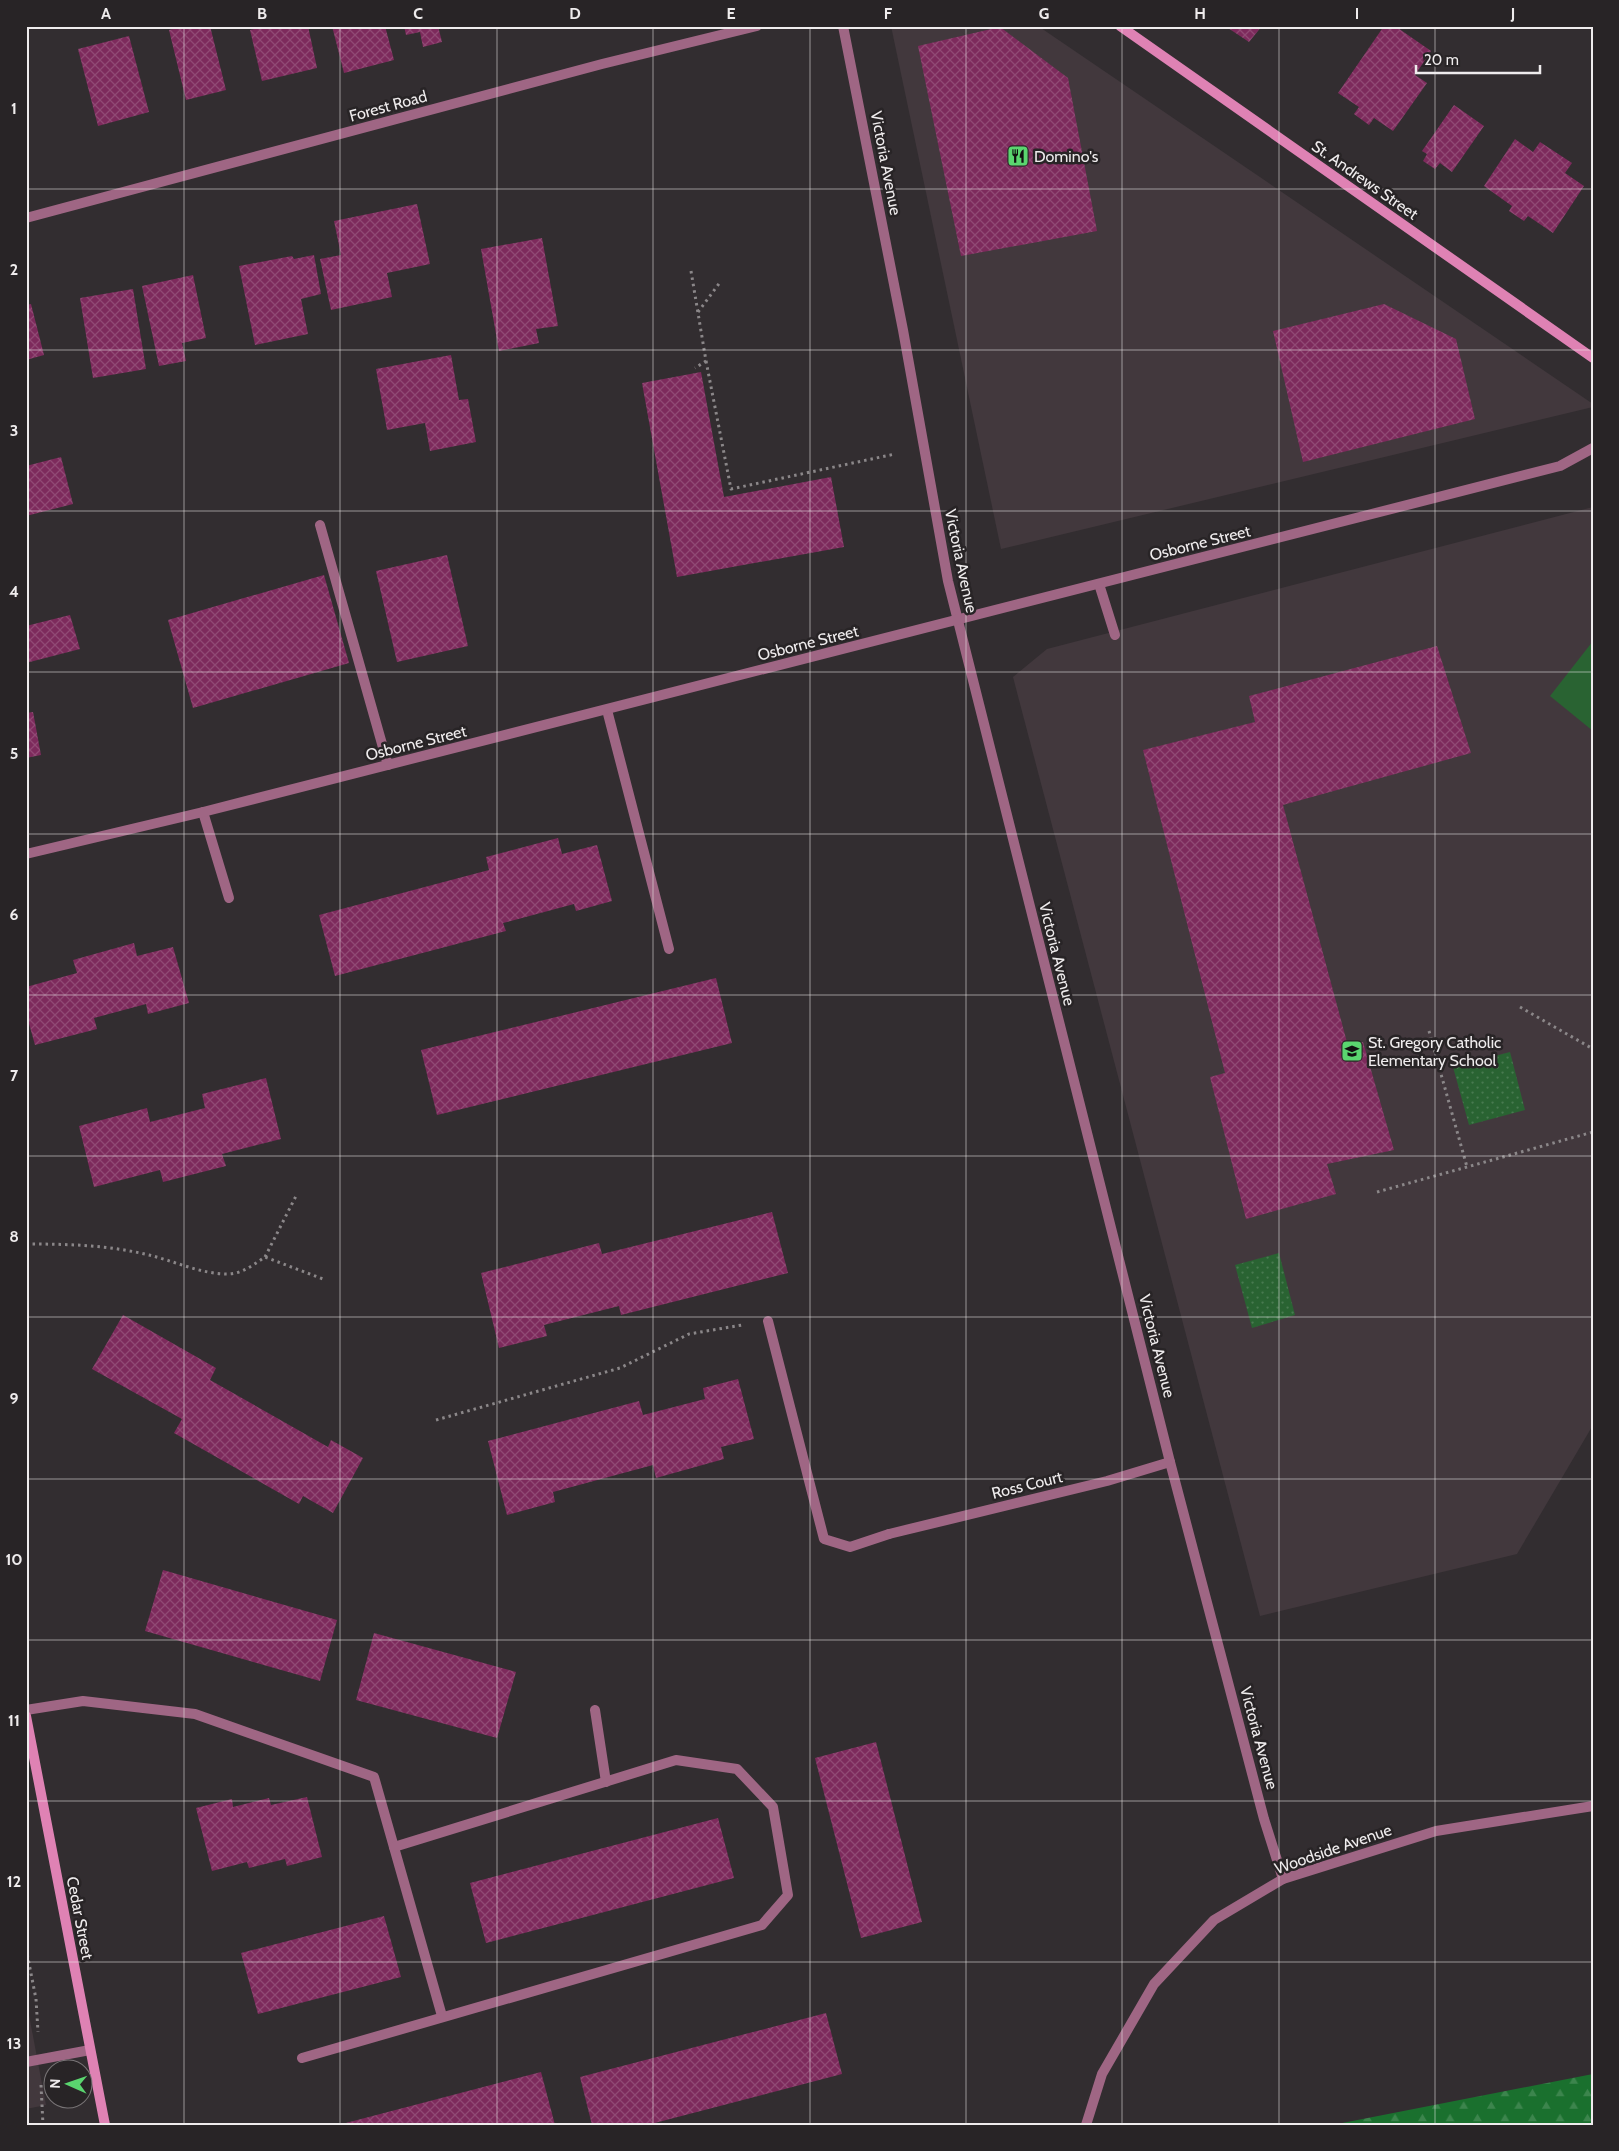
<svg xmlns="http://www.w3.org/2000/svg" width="1619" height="2151" font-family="Cabin,sans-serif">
  <defs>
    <pattern id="forest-firs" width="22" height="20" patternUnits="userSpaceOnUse" patternTransform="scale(1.25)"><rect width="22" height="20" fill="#1a702e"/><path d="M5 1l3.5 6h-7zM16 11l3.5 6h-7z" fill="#3c854d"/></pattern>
    <pattern id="park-dots" width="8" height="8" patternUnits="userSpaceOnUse" patternTransform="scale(1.25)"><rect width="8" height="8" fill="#296332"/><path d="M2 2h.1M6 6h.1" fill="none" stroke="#487a50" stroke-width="1.8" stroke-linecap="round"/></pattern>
    <pattern id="building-cross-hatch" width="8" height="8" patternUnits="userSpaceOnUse" patternTransform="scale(1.25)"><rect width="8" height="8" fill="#7d2a5c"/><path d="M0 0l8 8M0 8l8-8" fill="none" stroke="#904974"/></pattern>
  </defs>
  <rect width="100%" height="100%" fill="#322d30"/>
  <!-- built -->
  <g fill="#42383d">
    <path d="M891,26h147l555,378v3l-592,142z"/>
    <path d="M1593,507v918l-76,129 -257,62 -247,-939 34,-28z"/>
    <path d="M26,1999l20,106 -20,4z"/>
  </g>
  <!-- forest -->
  <path fill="url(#forest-firs)" d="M1593,2074v51h-261z"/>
  <!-- park -->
  <g fill="url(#park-dots)">
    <path d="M1510,1052l15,58 -56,15 -16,-58z"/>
    <path d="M1279,1253l16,62 -43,13 -17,-63z"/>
  </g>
  <!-- pitch -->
  <path fill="#296332" d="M1593,641v90l-43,-35z"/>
  <!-- building -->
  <g fill="url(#building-cross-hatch)">
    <path d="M185,26h25l16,64 -40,10 -17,-70z"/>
    <path d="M265,26h43l9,42 -55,13 -12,-51z"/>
    <path d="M332,26h53l9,34 -50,13z"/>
    <path d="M404,26h34l4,16 -19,5 -3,-15 -14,3z"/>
    <path d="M1225,26h37l-13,16z"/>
    <path d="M1384,26h11l36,25 -16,24 12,8 -34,48 -19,-13 -5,7 -15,-11 5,-7 -21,-14z"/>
    <path d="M1000,27l68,51 29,153 -136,25 -43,-210z"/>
    <path d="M129,36l20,76 -51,14 -20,-77z"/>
    <path d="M1454,105l30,21 -32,46 -12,-9 -5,6 -12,-8 4,-7 -5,-3z"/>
    <path d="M1515,139l18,13 7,-10 32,21 -7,10 19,13 -31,47 -25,-17 -4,5 -15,-10 3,-5 -28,-20z"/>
    <path d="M417,204l13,60 -43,9 5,24 -61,13 -11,-51 21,-4 -7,-34z"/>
    <path d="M542,238l16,88 -22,3 3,14 -40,8 -18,-102z"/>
    <path d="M314,255l7,39 -20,5 7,35 -53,11 -16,-79 53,-10 2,3z"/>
    <path d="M193,275l13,63 -24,5 4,18 -27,5 -17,-80z"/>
    <path d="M133,289l13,80 -53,9 -13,-80z"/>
    <path d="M31,304l13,51 -18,5v-55z"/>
    <path d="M1384,304l72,35 19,80 -172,43 -30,-131z"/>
    <path d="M451,355l8,45 9,-1 8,43 -46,9 -5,-28 -38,7 -11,-61z"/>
    <path d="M701,372l23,125 107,-20 13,70 -167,30 -35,-194z"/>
    <path d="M61,457l12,47 -47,12v-50z"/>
    <path d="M447,555l21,91 -71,16 -21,-91z"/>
    <path d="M324,575l25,88 -156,45 -25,-88z"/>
    <path d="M70,615l10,34 -54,14v-37z"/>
    <path d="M1437,646l34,107 -188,52 65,241 15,-4 31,108 -67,14 9,30 -90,25 -36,-142 15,-4 -82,-323 112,-28 -6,-26z"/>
    <path d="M33,712l8,43 -15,3v-45z"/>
    <path d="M558,838l4,16 35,-9 15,56 -36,10 -2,-7 -71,19 3,8 -171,45 -16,-61 170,-45 -3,-13z"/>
    <path d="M134,943l3,13 36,-9 16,56 -41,11 -2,-10 -52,14 3,11 -62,16 -9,-32v-26l51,-14 -4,-13z"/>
    <path d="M716,978l16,65 -295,72 -16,-65z"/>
    <path d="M266,1078l15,61 -59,15 4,12 -63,16 -3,-12 -66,17 -15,-61 68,-18 3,14 55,-14 -3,-14z"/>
    <path d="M772,1212l16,61 -167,42 -2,-9 -75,19 3,11 -48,12 -18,-75 118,-30 3,11z"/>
    <path d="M123,1315l93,53 -6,12 118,67 3,-7 32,18 -30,55 -30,-17 -4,8 -125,-71 8,-14 -90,-50z"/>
    <path d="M738,1379l16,60 -33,8 3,12 -68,19 -3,-13 -100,27 2,10 -48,13 -19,-74 151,-40 4,14 62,-16 -2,-11z"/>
    <path d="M163,1570l174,50 -17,61 -175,-50z"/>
    <path d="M374,1633l142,39 -19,66 -141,-38z"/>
    <path d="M876,1742l46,180 -61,16 -46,-180z"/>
    <path d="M307,1797l15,60 -35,9 -2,-7 -36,9 -2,-6 -35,9 -16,-63 36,-9 1,8 36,-9 2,7z"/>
    <path d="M718,1818l16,60 -248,65 -16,-60z"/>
    <path d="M384,1916l17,61 -143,37 -17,-61z"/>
    <path d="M826,2013l16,61 -195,51h-55l-12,-48z"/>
    <path d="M541,2072l14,53h-213v-1z"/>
  </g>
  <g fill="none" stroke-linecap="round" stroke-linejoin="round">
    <!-- path -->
    <g stroke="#8b8789" stroke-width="3" stroke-dasharray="2.5 4" stroke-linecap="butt">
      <path d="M691,271l15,90 -11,7"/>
      <path d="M698,312l23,-31"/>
      <path d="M706,361l25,128 164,-35"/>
      <path d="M1520,1007l73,42"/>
      <path d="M1429,1031l38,136"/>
      <path d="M1377,1192l216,-60"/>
      <path d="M26,1244c42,0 82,1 123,11 25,6 52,19 78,19 15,0 26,-9 38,-17l58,22"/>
      <path d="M265,1257l32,-63"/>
      <path d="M436,1420l184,-52 69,-34 53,-9"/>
      <path d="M26,1948l10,51 2,33"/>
      <path d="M41,2085l2,40"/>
    </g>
    <!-- service -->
    <g stroke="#9f6684" stroke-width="10">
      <path d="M320,525l68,240"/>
      <path d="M1099,584l16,51"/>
      <path d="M607,710l62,239"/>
      <path d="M203,812l26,86"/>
      <path d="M768,1321l56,218 26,8 39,-13"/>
      <path d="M26,1710l57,-9 112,13 179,63 68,239"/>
      <path d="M595,1710l11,72"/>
      <path d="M302,2058l460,-133 26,-30 -15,-88 -36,-38 -61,-9 -282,87"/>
      <path d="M26,2062l64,-12"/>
    </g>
    <!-- minor -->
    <g stroke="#9f6684" stroke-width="10">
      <path d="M843,26l60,304 45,251 222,881 94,357 19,60"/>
      <path d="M26,218l576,-154 155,-38"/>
      <path d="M26,854l177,-42 1357,-346 33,-18"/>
      <path d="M889,1534l218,-53 63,-19"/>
      <path d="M1086,2125l16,-51 52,-90 60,-64 69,-41 153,-48 157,-25"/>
    </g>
    <!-- secondary -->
    <g stroke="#df82b4" stroke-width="10">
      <path d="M1120,26l473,332"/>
      <path d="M26,1716l79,409"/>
    </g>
  </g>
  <!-- grid -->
  <path fill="none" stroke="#efeced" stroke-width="1" stroke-opacity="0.55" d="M184,26v2099M340,26v2099M497,26v2099M653,26v2099M810,26v2099M966,26v2099M1122,26v2099M1279,26v2099M1435,26v2099M26,189h1567M26,350h1567M26,511h1567M26,672h1567M26,834h1567M26,995h1567M26,1156h1567M26,1317h1567M26,1479h1567M26,1640h1567M26,1801h1567M26,1962h1567"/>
  <!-- icons -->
  <defs>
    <g id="restaurant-square" transform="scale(1.125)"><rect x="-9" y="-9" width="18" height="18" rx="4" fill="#5ad56f" stroke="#282426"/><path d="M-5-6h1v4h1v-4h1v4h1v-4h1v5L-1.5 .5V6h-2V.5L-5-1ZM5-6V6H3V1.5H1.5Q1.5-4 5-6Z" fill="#111"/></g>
    <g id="school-square" transform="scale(1.125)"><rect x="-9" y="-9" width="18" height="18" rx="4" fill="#5ad56f" stroke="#282426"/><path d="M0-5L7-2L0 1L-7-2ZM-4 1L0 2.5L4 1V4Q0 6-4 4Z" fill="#111"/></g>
  </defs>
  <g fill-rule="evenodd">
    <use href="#restaurant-square" x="1018" y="156"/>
    <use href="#school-square" x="1352" y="1051"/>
  </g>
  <g text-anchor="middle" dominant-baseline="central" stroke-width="5" stroke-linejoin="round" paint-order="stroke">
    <!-- street labels -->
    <g font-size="16" fill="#efeced" stroke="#282426">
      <text transform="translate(388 106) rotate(-15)">Forest Road</text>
      <text transform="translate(886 163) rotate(79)">Victoria Avenue</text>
      <text transform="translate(1365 180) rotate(35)">St. Andrews Street</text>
      <text transform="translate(1200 543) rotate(-14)">Osborne Street</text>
      <text transform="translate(961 561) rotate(78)">Victoria Avenue</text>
      <text transform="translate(808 643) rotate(-14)">Osborne Street</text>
      <text transform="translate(416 743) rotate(-14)">Osborne Street</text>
      <text transform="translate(1057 954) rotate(76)">Victoria Avenue</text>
      <text transform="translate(1157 1346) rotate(76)">Victoria Avenue</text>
      <text transform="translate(1027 1485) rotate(-14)">Ross Court</text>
      <text transform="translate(1259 1738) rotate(75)">Victoria Avenue</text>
      <text transform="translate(1333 1849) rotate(-19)">Woodside Avenue</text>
      <text transform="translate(80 1918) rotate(79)">Cedar Street</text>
    </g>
    <!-- poi labels -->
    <g font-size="16" fill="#efeced" stroke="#282426" text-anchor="start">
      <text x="1034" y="156">Domino's</text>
      <text x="1368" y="1042">St. Gregory Catholic<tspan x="1368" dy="18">Elementary School</tspan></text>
    </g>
  </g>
  <!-- border -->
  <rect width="1619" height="2151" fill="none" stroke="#282426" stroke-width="55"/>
  <!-- north arrow -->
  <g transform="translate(68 2084) rotate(272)"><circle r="24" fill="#282426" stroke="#787476"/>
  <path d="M0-4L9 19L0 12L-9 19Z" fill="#5ad56f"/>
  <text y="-8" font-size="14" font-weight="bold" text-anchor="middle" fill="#efeced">N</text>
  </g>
  <!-- scale -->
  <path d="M1416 65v8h124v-8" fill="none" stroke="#efeced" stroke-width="2.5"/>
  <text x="1424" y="65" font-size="15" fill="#efeced" stroke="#282426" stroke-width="4" paint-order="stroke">20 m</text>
  <rect x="28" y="28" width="1564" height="2096" fill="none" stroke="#efeced" stroke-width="2"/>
  <g font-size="16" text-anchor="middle" font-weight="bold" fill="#efeced">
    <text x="106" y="19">A</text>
    <text x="262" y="19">B</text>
    <text x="418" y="19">C</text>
    <text x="575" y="19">D</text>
    <text x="731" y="19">E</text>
    <text x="888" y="19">F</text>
    <text x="1044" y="19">G</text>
    <text x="1200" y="19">H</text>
    <text x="1357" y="19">I</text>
    <text x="1513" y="19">J</text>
    <text x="14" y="114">1</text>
    <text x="14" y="275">2</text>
    <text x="14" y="436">3</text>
    <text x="14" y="597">4</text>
    <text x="14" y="759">5</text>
    <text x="14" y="920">6</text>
    <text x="14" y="1081">7</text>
    <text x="14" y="1242">8</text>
    <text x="14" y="1404">9</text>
    <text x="14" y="1565">10</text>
    <text x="14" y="1726">11</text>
    <text x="14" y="1887">12</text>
    <text x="14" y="2049">13</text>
  </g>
</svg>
